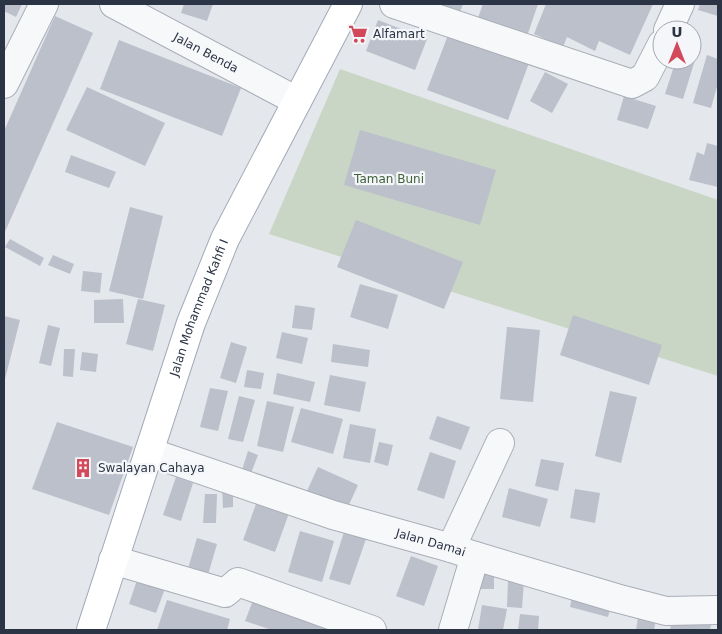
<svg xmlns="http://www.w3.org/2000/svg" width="722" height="634" font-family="'DejaVu Sans',sans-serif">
  <rect width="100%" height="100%" fill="#e4e7ec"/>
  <!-- green -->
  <path fill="#c9d6c5" d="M340,69l378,131v176l-449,-142z"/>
  <!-- building -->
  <g fill="#bbc0ca">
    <path d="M4,4h18l-6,13 -12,-6z"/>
    <path d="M184,4h29l-6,17 -26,-8z"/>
    <path d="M415,4h48l-6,16z"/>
    <path d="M483,4h55l-13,38 -50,-16z"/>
    <path d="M546,4h107l-23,51 -31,-14 -4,10 -28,-14 -4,10 -29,-13z"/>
    <path d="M700,4h18v12l-20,-6z"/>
    <path d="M55,16l38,17 -89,201v-103z"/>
    <path d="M378,20l49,19 -12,31 -49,-19z"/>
    <path d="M450,30l80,30 -22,60 -81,-30z"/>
    <path d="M119,40l122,48 -19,48 -122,-47z"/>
    <path d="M692,48l6,2 -15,49 -18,-5 11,-34h16z"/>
    <path d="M707,55l11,4v24l-7,25 -18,-5z"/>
    <path d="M545,72l23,12 -16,29 -22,-12z"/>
    <path d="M87,87l78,36 -20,43 -79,-36z"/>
    <path d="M624,96l32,10 -8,23 -31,-9z"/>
    <path d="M360,130l136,40 -16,55 -136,-40z"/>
    <path d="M707,143l11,3v41l-29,-7 8,-28 7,3z"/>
    <path d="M71,155l45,17 -7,16 -44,-16z"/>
    <path d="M130,207l33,9 -20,83 -34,-8z"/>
    <path d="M356,220l107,42 -19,47 -107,-42z"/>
    <path d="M10,239l34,19 -4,8 -35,-19z"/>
    <path d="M53,255l21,9 -4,10 -22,-9z"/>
    <path d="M83,271l19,2 -2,20 -19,-2z"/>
    <path d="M360,284l38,11 -10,34 -38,-12z"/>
    <path d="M123,299l1,24h-30v-23z"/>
    <path d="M138,299l27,6 -12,46 -27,-7z"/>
    <path d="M295,305l20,3 -3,22 -20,-2z"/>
    <path d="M573,315l89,30 -13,40 -89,-30z"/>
    <path d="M4,316l16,4 -16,63z"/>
    <path d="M48,325l12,3 -9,38 -12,-3z"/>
    <path d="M507,327l33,3 -7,72 -33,-3z"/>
    <path d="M282,332l26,6 -6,26 -26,-6z"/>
    <path d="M231,342l16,5 -11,36 -16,-5z"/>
    <path d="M333,344l37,6 -2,17 -37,-5z"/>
    <path d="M64,349h11l-2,28 -10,-1z"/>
    <path d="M82,352l16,2 -2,18 -16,-2z"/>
    <path d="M247,370l17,3 -3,16 -17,-2z"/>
    <path d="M277,373l38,9 -5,20 -37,-8z"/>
    <path d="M330,375l36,7 -6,30 -36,-7z"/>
    <path d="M210,388l18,3 -10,40 -18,-4z"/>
    <path d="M610,391l27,6 -16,66 -26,-7z"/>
    <path d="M239,396l16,4 -12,42 -15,-3z"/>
    <path d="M267,401l27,6 -11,45 -26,-6z"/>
    <path d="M301,408l42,11 -10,35 -42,-12z"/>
    <path d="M437,416l33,11 -9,23 -32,-11z"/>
    <path d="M57,422l76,25 -24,68 -77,-26z"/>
    <path d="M350,424l26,5 -6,34 -27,-5z"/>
    <path d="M379,442l14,3 -5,21 -14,-4z"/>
    <path d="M248,451l10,4 -7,18 -9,-3z"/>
    <path d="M430,452l26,9 -12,38 -27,-9z"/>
    <path d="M541,459l23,4 -6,28 -23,-5z"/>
    <path d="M318,467l40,18 -11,24 -40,-18z"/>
    <path d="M176,477l17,6 -12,38 -18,-6z"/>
    <path d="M222,486h11v21l-10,1z"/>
    <path d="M509,488l39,11 -8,28 -38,-10z"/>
    <path d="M575,489l25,4 -5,30 -25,-5z"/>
    <path d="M260,493l32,12 -17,47 -32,-12z"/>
    <path d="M205,494h12l-1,29h-13z"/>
    <path d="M300,531l34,10 -12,41 -34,-10z"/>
    <path d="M344,532l22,7 -16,46 -21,-6z"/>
    <path d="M197,538l20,6 -10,34 -20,-6z"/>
    <path d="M411,556l27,10 -14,40 -28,-10z"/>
    <rect x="474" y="567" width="20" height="22"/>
    <path d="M139,574l28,9 -11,30 -27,-9z"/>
    <path d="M508,580l16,1 -2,27 -15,-1z"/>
    <path d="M573,592l39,9 -4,16 -38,-10z"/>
    <path d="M254,598l92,32h-74l-27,-9z"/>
    <path d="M167,600l63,19 -3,11h-70z"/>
    <path d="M482,605l25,4 -4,21h-25z"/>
    <path d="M639,611l18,2 -3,17h-18z"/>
    <path d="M520,614l19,2 -1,14h-20z"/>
    <path d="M673,614l39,7 -2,9h-40z"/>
  </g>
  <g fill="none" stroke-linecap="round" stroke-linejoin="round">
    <!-- minor casing -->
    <g stroke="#a9aeb7" stroke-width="30">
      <g id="minor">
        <path id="s1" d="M114,4l183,97"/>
        <path d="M394,4l238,80 13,-7 17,-33"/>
        <path d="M668,30l12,-26"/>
        <path d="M4,84l40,-80"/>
        <path id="s2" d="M149,452l184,63 118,33 24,8 141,42 50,13 52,-1"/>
        <path d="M451,548l49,-105"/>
        <path d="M113,560l112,33 13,-11 134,48"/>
        <path d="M453,630l22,-74"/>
      </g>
    </g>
    <!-- major casing -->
    <g stroke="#a3abb8" stroke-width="30">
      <g id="major">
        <path id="s3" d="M91,630l100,-307 34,-84 123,-235"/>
      </g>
    </g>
    <!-- minor -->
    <use href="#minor" stroke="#f7f8fa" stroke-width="28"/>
    <!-- major -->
    <use href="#major" stroke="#fff" stroke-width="28"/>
  </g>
  <!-- icons -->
  <defs>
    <g id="supermarket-bare" transform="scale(1.5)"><path d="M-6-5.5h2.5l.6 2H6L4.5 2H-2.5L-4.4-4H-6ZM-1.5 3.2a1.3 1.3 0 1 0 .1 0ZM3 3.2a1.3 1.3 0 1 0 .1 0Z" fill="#d1495b" stroke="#f4f6f9" stroke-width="2.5" paint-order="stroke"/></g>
    <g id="building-bare" transform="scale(1.5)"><path d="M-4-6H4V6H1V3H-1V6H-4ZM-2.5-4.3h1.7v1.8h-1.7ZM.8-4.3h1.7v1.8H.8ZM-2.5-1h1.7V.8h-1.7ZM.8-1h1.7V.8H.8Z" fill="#d1495b" stroke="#f4f6f9" stroke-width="2.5" paint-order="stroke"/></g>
  </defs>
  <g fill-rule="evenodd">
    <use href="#supermarket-bare" x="358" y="34"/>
    <use href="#building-bare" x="83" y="468"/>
  </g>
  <g text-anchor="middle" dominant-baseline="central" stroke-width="4.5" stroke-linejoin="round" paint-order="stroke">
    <!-- poi labels -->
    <g font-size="12" fill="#2b3445" stroke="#f4f6f9" text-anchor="start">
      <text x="373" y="34">Alfamart</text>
      <text x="98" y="468">Swalayan Cahaya</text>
    </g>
    <!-- street labels -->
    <g font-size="12" fill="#2b3445" stroke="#f4f6f9">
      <text stroke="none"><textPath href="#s1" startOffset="104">Jalan Benda</textPath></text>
      <text stroke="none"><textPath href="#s3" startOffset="340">Jalan Mohammad Kahfi I</textPath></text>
      <text stroke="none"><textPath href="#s2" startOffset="296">Jalan Damai</textPath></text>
    </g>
    <!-- park labels -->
    <g font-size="12" fill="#3f6138" stroke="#f4f6f9">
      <text x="389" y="179">Taman Buni</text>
    </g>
  </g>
  <!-- border -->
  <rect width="722" height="634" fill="none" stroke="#2b3445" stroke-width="10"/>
  <!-- north arrow -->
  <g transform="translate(677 45)"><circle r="24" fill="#f4f6f9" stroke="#a4a8b1"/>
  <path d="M0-4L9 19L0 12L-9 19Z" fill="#d1495b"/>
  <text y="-8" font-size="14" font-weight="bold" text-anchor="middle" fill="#2b3445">U</text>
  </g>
</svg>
